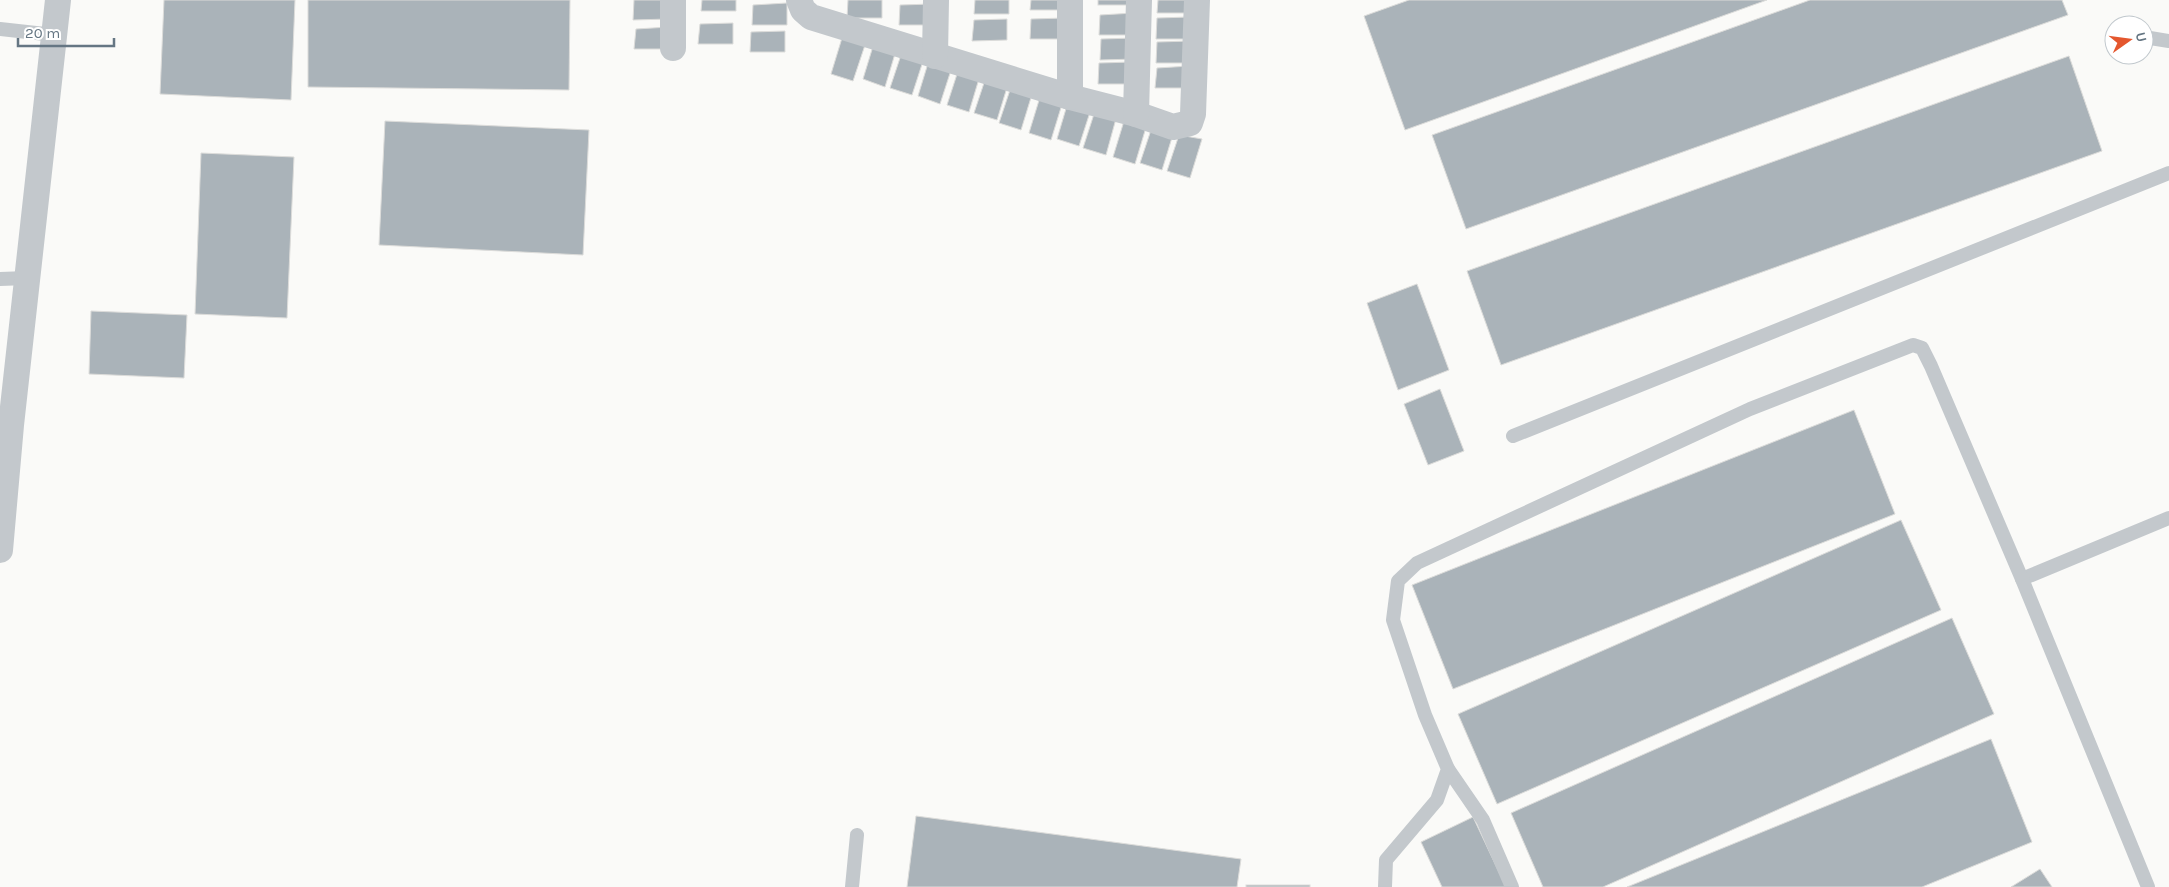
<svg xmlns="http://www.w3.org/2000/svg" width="2169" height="887" font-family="Karla,sans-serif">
  <rect width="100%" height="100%" fill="#fafaf8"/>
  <!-- building -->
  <g fill="#aab3b9" stroke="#dcdcda">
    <path d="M164,0h131l-4,100 -131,-6z"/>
    <path d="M308,0h262l-1,90 -261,-3z"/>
    <path d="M634,0h33l1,19 -35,1z"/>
    <path d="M702,0h34v11h-35z"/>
    <path d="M848,0h34v18h-35z"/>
    <path d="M975,0h34v14h-35z"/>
    <path d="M1031,0h34v10h-35z"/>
    <rect x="1098" y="0" width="35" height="5"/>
    <path d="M1158,0h33l1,13h-35z"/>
    <path d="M1409,0h358l-362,130 -41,-114z"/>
    <path d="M1810,0h252l6,15 -602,214 -34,-94z"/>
    <path d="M787,3v22h-35l1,-20z"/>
    <path d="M933,4l1,21h-35l1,-20z"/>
    <path d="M1134,13v22h-35l1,-20z"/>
    <path d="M1190,17v22h-34l1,-21z"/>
    <path d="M1065,18v21h-35l1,-20z"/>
    <path d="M1007,19v21l-35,1 2,-21z"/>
    <path d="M733,23v21h-35l2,-20z"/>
    <path d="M669,27v22h-35l2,-20z"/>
    <path d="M785,31v21h-35l1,-20z"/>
    <path d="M842,38l24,4 -13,39 -22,-7z"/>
    <path d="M1135,38v21l-35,1 1,-21z"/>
    <path d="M1191,41l-1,22h-34l1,-21z"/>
    <path d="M874,43l23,4 -12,40 -22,-8z"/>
    <path d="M902,52l23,3 -13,40 -22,-7z"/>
    <path d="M2069,56l33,95 -601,214 -34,-94z"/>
    <path d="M929,60l24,4 -13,40 -22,-8z"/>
    <path d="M1133,62v22h-35l1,-21z"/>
    <path d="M1190,66v22h-35l2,-20z"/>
    <path d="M959,68l22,4 -12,40 -22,-7z"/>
    <path d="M986,77l23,4 -12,39 -23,-7z"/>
    <path d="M1011,87l22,4 -12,39 -22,-7z"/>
    <path d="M1040,97l23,4 -12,39 -22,-7z"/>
    <path d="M1068,102l24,4 -13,40 -22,-7z"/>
    <path d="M1095,111l22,4 -11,40 -23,-7z"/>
    <path d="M385,121l204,9 -6,125 -204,-10z"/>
    <path d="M1124,121l23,3 -12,40 -22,-7z"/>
    <path d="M1152,127l22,4 -12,39 -22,-7z"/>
    <path d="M1179,135l23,4 -12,39 -23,-7z"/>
    <path d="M201,153l93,4 -7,161 -92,-4z"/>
    <path d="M1417,284l32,86 -51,20 -31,-87z"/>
    <path d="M91,311l96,4 -3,63 -95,-4z"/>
    <path d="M1440,389l24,62 -36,14 -24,-61z"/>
    <path d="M1854,410l41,104 -442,175 -41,-104z"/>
    <path d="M1901,520l40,90 -444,194 -39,-90z"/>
    <path d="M1952,618l42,96 -391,173h-60l-32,-74z"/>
    <path d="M1991,739l41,103 -110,45h-295z"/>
    <path d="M916,816l325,43 -4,28h-330z"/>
    <path d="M1473,817l33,70h-64l-21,-45z"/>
    <path d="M2040,869l12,18h-41z"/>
    <rect x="1246" y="885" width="64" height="2"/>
  </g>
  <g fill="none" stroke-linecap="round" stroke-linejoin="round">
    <!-- service -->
    <g stroke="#c3c8cc" stroke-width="14">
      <path d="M0,29l54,6"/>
      <path d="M2144,37l25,4"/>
      <path d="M0,279l27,-1"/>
      <path d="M1513,436l656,-263"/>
      <path d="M2022,579l147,-61"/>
      <path d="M1448,769l35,51 29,67"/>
      <path d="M852,887l5,-52"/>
      <path d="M1385,887l1,-27 51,-60 11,-31 -23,-54 -32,-95 5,-39 19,-18 333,-154 163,-64 9,3 9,18 91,213 126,308"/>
    </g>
    <!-- minor -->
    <g stroke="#c3c8cc" stroke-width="26">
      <path d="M673,0v48"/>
      <path d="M799,0l4,10 8,7 259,80 66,17 37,13 17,-4 3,-9 4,-114"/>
      <path d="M1070,0v97"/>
      <path d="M935,56l1,-56"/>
      <path d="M1136,114l3,-114"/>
      <path d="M0,550l11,-125 47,-425"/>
    </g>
  </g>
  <!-- north arrow -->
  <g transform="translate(2129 40) rotate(76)"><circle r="24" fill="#ffffff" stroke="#c1c8cd"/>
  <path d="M0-4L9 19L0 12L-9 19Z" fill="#e4572e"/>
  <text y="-8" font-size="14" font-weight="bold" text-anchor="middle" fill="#657683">U</text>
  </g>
  <!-- scale -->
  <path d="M18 38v8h96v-8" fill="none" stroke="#657683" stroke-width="2.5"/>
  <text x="25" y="38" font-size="15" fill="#657683" stroke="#ffffff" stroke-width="4" paint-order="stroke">20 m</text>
</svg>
